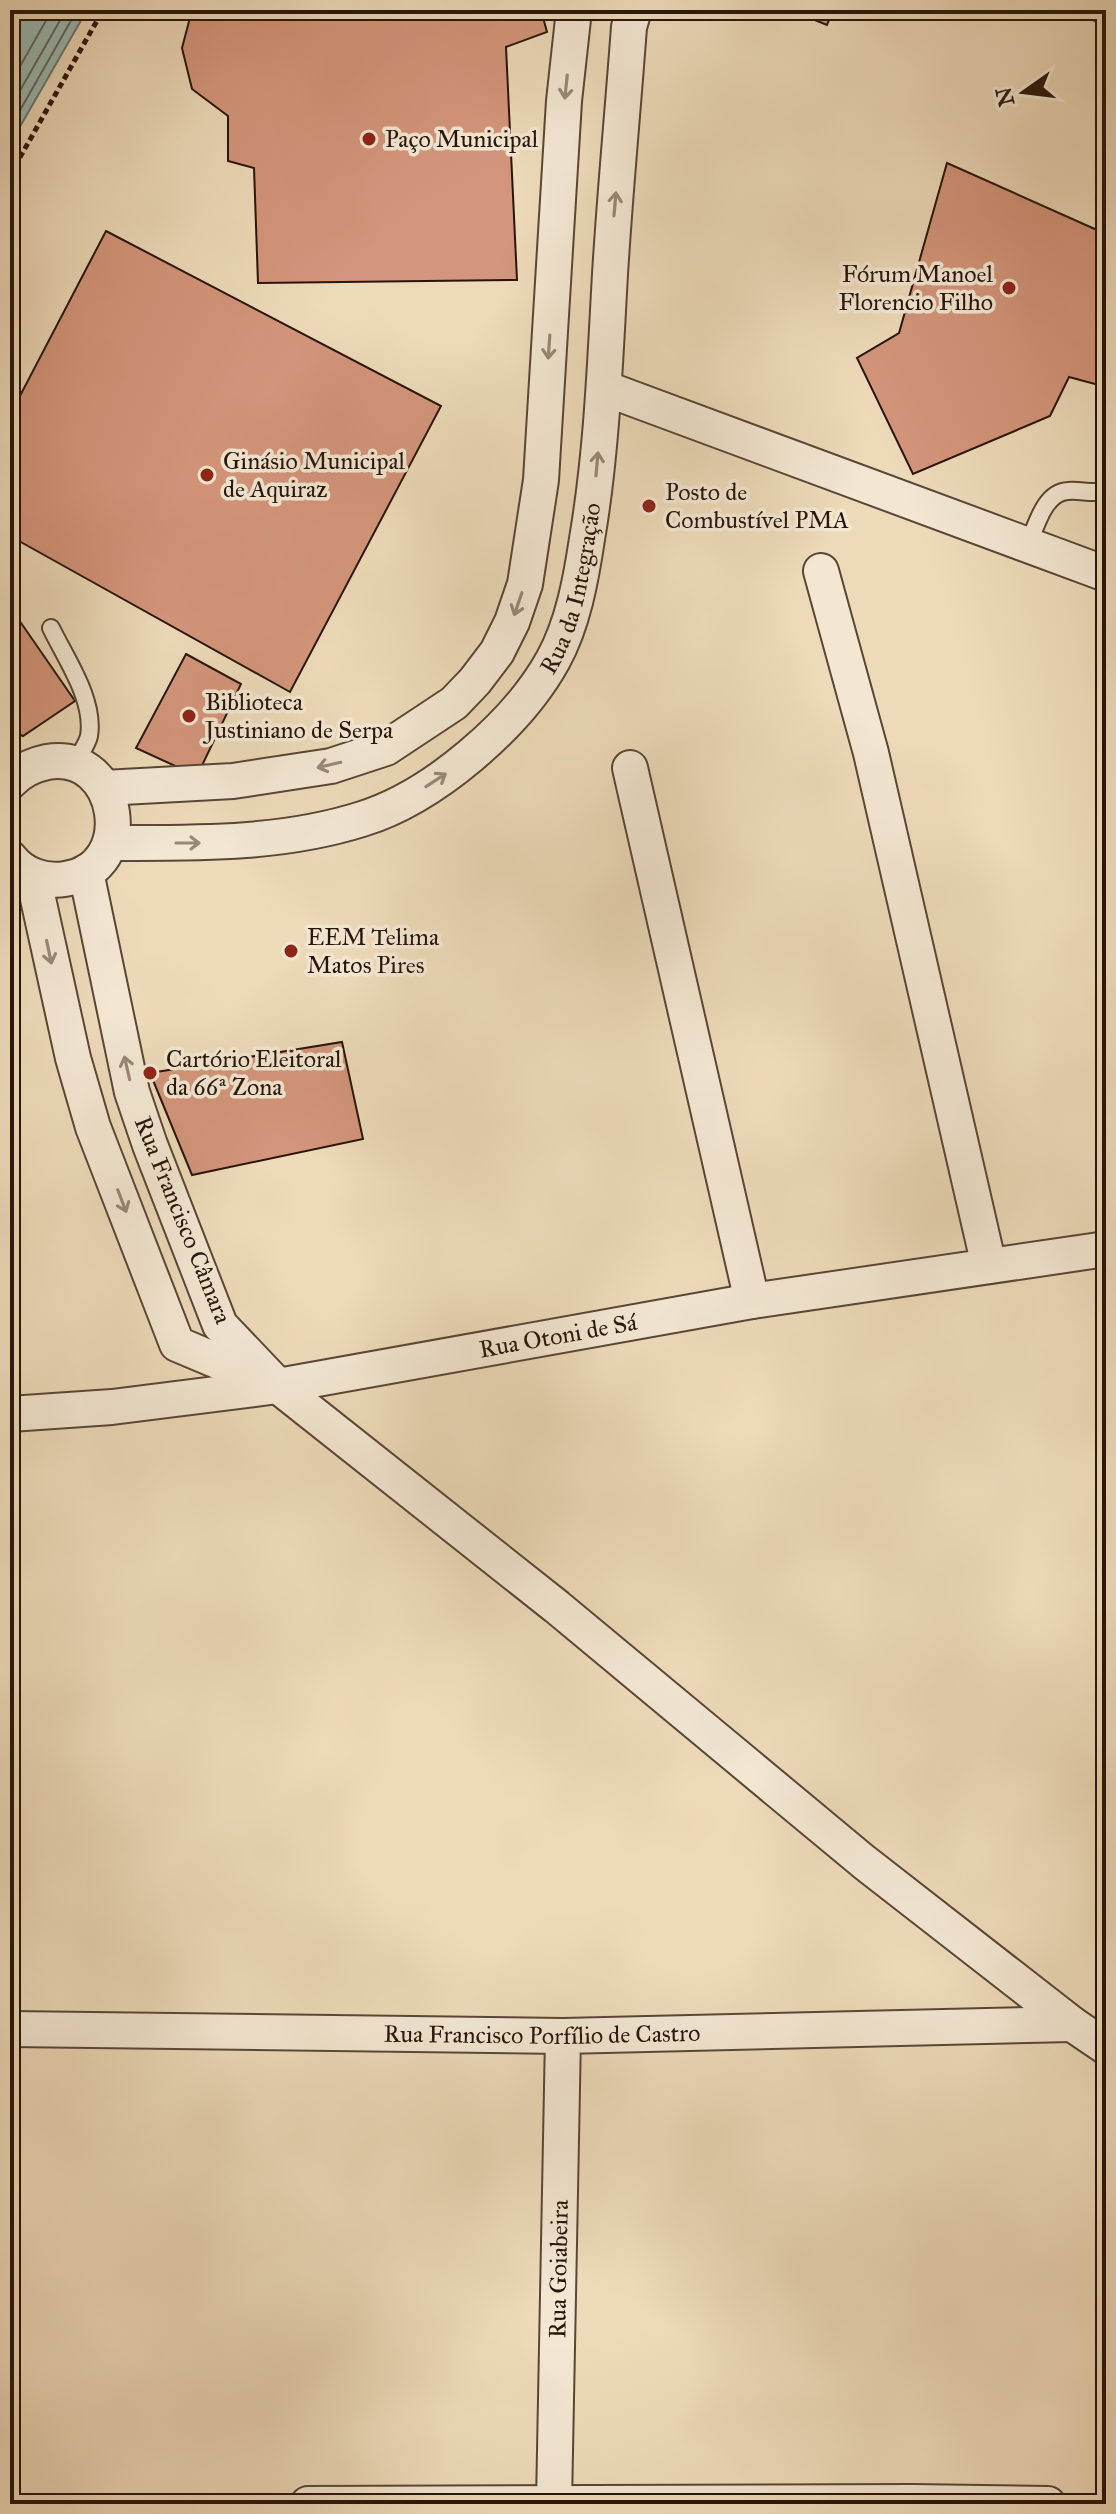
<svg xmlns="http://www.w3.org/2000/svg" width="1116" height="2514" font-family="'IM FELL Great Primer',serif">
  <rect width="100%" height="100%" fill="#eddab9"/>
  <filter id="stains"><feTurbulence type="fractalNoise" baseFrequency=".0025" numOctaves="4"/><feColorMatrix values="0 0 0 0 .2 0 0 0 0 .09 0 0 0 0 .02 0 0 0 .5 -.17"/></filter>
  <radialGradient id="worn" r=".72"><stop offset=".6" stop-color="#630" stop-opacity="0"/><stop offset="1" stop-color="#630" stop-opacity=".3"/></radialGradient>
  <!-- water -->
  <path fill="#9abab5" stroke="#6c7871" stroke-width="2" d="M10,10h77l-77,134z"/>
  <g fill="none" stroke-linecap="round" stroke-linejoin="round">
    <!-- shore -->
    <g stroke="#616860" stroke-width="2">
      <path d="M10,84l42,-74"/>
      <path d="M10,108l56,-98"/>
      <path d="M10,128l67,-118"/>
    </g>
  </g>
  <!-- building -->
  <g fill="#d3957b" stroke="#28150a" stroke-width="2">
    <path d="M192,10h349l6,22 -41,15 11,233 -259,3 -4,-115 -26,-7v-45l-36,-27 -10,-41z"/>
    <path d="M790,10h43l-6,15z"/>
    <path d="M1057,10h49v14z"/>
    <path d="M947,163l159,71v153l-37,-10 -19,39 -137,58 -56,-116 42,-25z"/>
    <path d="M106,231l335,175 -151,286 -280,-156v-121z"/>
    <path d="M10,607l65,94 -52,35 -13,-6z"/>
    <path d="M186,654l55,30 -44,92 -61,-28z"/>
    <path d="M342,1042l21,97 -171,36 -42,-102z"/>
  </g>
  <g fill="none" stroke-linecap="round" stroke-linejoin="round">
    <!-- service casing -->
    <g stroke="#594636" stroke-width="20">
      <g id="service">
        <path d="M1028,545c8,-18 16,-53 40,-54 13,-1 25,3 38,0"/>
        <path d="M51,628c15,31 44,72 38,108 -2,9 -10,19 -14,28"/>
      </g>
    </g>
    <!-- minor casing -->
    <g stroke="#594636" stroke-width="38">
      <g id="minor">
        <path d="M604,388l502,186"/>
        <path d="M821,571l50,182 118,513"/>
        <path d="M630,768l122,533"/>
        <path d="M10,782c10,-11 22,-17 37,-20 74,-13 93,107 18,117 -21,3 -42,-4 -55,-21"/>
        <path d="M104,788l129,-7 98,-15 55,-18 68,-45 21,-22 22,-29 15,-30 13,-38 16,-104 23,-379 10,-91"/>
        <path id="s1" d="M110,843c84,0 170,2 252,-24 71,-22 155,-94 191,-159 20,-36 28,-81 34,-121 15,-88 18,-177 23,-265 5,-82 13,-165 19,-247l5,-17"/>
        <path d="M86,872l46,220 18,53 70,180 58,61 279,221 307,255 208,162 34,23"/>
        <path d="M33,876l40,182 20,69 84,217 90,38"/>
        <path id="s2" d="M10,1414l102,-7 166,-21 474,-85 354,-52"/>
        <path id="s3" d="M10,2029l553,7 509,-12"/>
        <path id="s4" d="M554,2503l9,-467"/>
        <path d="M308,2504l604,-2 136,2"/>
      </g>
    </g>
    <!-- path -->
    <path stroke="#28150a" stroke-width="5" stroke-dasharray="6 4" stroke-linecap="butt" d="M10,175l93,-165"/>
    <!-- service -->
    <use href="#service" stroke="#f3e7d2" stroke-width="16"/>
    <!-- minor -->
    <use href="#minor" stroke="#f3e7d2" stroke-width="34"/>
  </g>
  <!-- one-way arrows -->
  <defs><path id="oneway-shaft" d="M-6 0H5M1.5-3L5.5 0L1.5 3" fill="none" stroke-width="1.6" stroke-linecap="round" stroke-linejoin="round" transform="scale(2)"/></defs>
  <g stroke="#988878">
    <use href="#oneway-shaft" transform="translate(566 87) rotate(96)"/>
    <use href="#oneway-shaft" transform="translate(615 204) rotate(-85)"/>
    <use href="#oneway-shaft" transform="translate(549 347) rotate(94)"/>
    <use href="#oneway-shaft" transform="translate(597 464) rotate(-85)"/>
    <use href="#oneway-shaft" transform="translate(518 604) rotate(109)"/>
    <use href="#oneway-shaft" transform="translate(329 765) rotate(167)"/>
    <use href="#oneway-shaft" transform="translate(436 780) rotate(-33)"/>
    <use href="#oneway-shaft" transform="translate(188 843)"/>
    <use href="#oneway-shaft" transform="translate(49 952) rotate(78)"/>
    <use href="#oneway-shaft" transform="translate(127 1068) rotate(-103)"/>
    <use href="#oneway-shaft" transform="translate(122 1201) rotate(69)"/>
  </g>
  <!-- markers -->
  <g fill="#8f2418" stroke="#f3e7d2" stroke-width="3">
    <circle cx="369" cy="139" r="8"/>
    <circle cx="1009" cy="288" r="8"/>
    <circle cx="207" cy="475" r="8"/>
    <circle cx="649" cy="506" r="8"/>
    <circle cx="189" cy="716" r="8"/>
    <circle cx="291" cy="951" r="8"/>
    <circle cx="150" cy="1073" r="8"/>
  </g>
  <g text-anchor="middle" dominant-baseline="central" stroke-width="7" stroke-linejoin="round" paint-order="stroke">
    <!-- poi labels -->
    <g font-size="24" fill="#28150a" stroke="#f3e7d2" text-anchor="start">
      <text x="385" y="139">Paço Municipal</text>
      <text x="993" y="274" text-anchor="end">Fórum Manoel<tspan x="993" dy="28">Florencio Filho</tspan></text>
      <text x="223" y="461">Ginásio Municipal<tspan x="223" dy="28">de Aquiraz</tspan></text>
      <text x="665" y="492">Posto de<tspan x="665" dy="28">Combustível PMA</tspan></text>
      <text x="205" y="702">Biblioteca<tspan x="205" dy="28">Justiniano de Serpa</tspan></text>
      <text x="307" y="937">EEM Telima<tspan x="307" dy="28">Matos Pires</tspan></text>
      <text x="166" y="1059">Cartório Eleitoral<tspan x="166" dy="28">da 66ª Zona</tspan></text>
    </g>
    <!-- street labels -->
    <g font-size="24" fill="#28150a" stroke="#f3e7d2">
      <text stroke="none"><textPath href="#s1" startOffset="582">Rua da Integração</textPath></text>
      <text transform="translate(183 1220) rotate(68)">Rua Francisco Câmara</text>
      <text stroke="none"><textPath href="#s2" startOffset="554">Rua Otoni de Sá</textPath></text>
      <text stroke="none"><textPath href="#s3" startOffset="532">Rua Francisco Porfílio de Castro</textPath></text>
      <text stroke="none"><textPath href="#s4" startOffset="234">Rua Goiabeira</textPath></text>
    </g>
  </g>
  <!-- margin -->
  <rect width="1116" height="2514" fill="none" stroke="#eddab9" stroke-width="40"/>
  <rect x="12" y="12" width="1092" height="2490" fill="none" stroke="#28150a" stroke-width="4"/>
  <rect x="20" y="20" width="1076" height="2474" fill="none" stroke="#28150a" stroke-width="2"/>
  <!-- north arrow -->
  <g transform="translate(1024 92) rotate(256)" stroke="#f3e7d2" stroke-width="6" paint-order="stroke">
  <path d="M0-6L14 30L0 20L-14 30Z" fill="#28150a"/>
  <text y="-12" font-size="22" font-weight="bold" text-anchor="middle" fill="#28150a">N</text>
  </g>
  <rect width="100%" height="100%" filter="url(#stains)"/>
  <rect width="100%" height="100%" fill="url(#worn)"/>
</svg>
